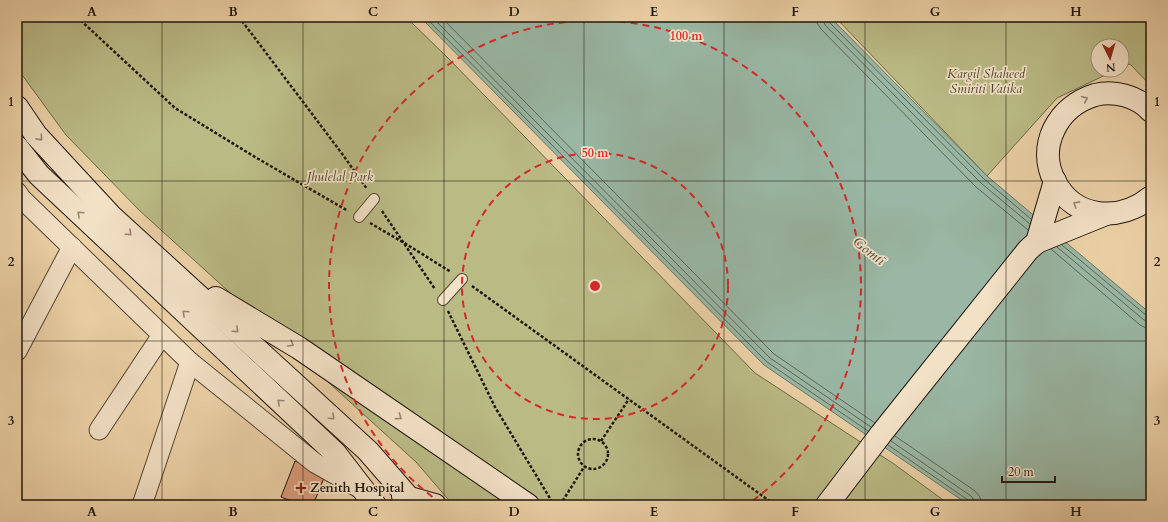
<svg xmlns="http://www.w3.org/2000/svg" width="1168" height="522" font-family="Cardo,serif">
  <rect width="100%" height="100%" fill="#ecd1a7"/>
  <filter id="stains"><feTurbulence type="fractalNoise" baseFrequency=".005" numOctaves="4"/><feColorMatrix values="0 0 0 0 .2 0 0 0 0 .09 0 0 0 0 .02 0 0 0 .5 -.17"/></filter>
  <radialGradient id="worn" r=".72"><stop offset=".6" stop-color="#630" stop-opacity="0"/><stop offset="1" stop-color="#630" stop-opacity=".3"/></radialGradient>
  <!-- green -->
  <g fill="#baba85" stroke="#6c6849">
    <path d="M17,17h385l10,6 35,34 308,316 139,91 56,41h-497l-37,-43 -277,-252 -73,-75 -49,-67z"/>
    <path d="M835,17h316v69l-21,-22 -8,3v-21h-24v24h18l-59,28 -70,78z"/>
  </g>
  <!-- water -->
  <path fill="#99b7a4" stroke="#687768" d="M418,17h412l157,159 164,138v191h-182l-205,-140 -342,-346z"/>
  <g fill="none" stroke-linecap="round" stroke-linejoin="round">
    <!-- shore -->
    <g stroke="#5c6658" stroke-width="1">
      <path d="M425,17l342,345 101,69"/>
      <path d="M432,17l338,341 101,69"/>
      <path d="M441,17l333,337 101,69"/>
      <path d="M816,17l1,6 4,6 155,158 52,43"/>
      <path d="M822,17l3,8 156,158 49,41"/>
      <path d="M827,17l2,5 155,157 47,40"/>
      <path d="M1062,245l85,71 4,1"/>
      <path d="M1057,247l87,73 7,2"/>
      <path d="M1051,249l89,76 6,3h5"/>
      <path d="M895,436l80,55 5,6 1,8"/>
      <path d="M891,441l80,55 3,4 1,5"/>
      <path d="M888,445l80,55 2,5"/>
    </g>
  </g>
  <!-- building -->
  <path fill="#d99b79" stroke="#1e160d" d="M295,461l31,12 -13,32h-11l-21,-8z"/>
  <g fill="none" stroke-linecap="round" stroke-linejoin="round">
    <!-- lane casing -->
    <g stroke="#524534" stroke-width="12">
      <g id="lane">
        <path d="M359,217l15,-18"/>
        <path d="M443,300l19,-21"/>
      </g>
    </g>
    <!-- street casing -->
    <g stroke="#524534" stroke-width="21">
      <g id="street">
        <path d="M17,192l4,6 169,164 125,101 48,27"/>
        <path d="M17,351l55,-104"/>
        <path d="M99,430l63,-95"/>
        <path d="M142,505l48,-143"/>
      </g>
    </g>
    <!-- secondary casing -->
    <g stroke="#1e160d" stroke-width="24">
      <g id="secondary">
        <path d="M17,107l19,28 74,80 258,236 47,54"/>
        <path d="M1151,111c-14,-15 -37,-21 -56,-16 -37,11 -59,51 -40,87 20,38 65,40 96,15"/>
        <path d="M17,147l22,28 296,278 40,52"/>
        <path d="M1037,242l69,-28"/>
        <path d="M216,298l83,50 229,157"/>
        <path d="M403,496l32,9"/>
        <path d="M827,505l54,-71 147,-184 9,-8 18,-61"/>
      </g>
    </g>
    <!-- path -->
    <g stroke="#1e160d" stroke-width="2.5" stroke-dasharray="3 2" stroke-linecap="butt">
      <path d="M77,17l98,91 80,49 93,54"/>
      <path d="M239,17l104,138 24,34"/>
      <path d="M382,211l53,78"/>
      <path d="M370,223l36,21 45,28"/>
      <path d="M472,286l303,219"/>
      <path d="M448,311l47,96 59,98"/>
      <circle cx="593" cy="454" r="15"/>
      <path d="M601,441l28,-42"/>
      <path d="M560,505l24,-38"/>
    </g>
    <!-- lane -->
    <use href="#lane" stroke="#f3e1c6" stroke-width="10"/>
    <!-- street -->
    <use href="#street" stroke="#f3e1c6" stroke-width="19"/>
    <!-- secondary -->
    <use href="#secondary" stroke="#f3e1c6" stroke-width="22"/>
  </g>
  <!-- one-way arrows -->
  <defs><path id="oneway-chevron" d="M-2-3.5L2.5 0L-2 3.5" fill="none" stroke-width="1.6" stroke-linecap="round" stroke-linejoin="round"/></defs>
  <g stroke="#938673">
    <use href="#oneway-chevron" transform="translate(1085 99) rotate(-24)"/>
    <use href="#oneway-chevron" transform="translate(40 138) rotate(48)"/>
    <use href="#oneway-chevron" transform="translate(1076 204) rotate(-148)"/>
    <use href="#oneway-chevron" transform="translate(80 214) rotate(-137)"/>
    <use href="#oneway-chevron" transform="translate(129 233) rotate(42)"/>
    <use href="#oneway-chevron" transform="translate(185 313) rotate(-137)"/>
    <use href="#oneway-chevron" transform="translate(236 330) rotate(42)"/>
    <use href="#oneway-chevron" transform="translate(291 344) rotate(31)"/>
    <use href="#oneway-chevron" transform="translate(280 402) rotate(-137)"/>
    <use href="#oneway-chevron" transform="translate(332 417) rotate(43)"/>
    <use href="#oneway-chevron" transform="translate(399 417) rotate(34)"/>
  </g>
  <!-- grid -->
  <path fill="none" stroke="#1e160d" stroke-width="1" stroke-opacity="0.55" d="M162,17v488M303,17v488M444,17v488M584,17v488M724,17v488M865,17v488M1006,17v488M17,181h1134M17,341h1134"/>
  <!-- distance rings -->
  <g fill="none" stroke="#d62828" stroke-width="2" stroke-dasharray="7 5">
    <circle cx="595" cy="286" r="133"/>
    <path d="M442 504A266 266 0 1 1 748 504"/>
  </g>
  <!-- markers -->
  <path fill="#8f2418" stroke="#f3e1c6" stroke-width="1.5" d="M299 482h4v4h4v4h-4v4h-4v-4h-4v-4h4z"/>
  <g text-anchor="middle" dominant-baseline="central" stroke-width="3.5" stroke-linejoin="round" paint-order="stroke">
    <!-- park labels -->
    <g font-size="13" font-style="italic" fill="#4d4731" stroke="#f3e1c6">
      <text x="986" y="74">Kargil Shaheed<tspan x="986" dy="15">Smiriti Vatika</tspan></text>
      <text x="340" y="177">Jhulelal Park</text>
    </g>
    <!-- poi labels -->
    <g font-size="13" font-weight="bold" fill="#1e160d" stroke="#f3e1c6" text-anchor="start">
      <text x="310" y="488">Zenith Hospital</text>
    </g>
    <!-- water labels -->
    <g font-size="14" font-style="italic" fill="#494e42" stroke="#f3e1c6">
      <text transform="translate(869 251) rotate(38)">Gomtī</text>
    </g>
  </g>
  <circle cx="595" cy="286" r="6" fill="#d62828" stroke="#f3e1c6" stroke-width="2"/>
  <g font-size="12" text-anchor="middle" font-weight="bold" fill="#d62828" stroke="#f3e1c6" stroke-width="3.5" stroke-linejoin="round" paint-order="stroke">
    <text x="686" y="40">100 m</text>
    <text x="595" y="157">50 m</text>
  </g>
  <!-- margin -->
  <rect width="1168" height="522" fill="none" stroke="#ecd1a7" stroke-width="44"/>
  <!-- north arrow -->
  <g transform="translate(1110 58) rotate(175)"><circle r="19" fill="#f3e1c6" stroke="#9e907c"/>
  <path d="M0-3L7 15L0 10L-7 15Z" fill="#8f2418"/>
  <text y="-6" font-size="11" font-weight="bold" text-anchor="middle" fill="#1e160d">N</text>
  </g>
  <!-- scale -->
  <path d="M1002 476v6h53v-6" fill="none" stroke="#1e160d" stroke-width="2"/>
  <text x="1008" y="476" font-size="12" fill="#1e160d" stroke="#f3e1c6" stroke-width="3" paint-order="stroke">20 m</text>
  <rect x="22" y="22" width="1124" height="478" fill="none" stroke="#1e160d" stroke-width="1.5"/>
  <g font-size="13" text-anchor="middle" font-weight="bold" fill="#1e160d">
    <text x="92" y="16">A</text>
    <text x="233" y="16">B</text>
    <text x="373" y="16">C</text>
    <text x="514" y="16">D</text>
    <text x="654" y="16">E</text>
    <text x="795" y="16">F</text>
    <text x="935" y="16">G</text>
    <text x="1076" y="16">H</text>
    <text x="11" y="106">1</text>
    <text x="1157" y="106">1</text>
    <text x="11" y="266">2</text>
    <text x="1157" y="266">2</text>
    <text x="11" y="425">3</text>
    <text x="1157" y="425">3</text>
    <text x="92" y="516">A</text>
    <text x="233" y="516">B</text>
    <text x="373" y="516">C</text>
    <text x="514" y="516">D</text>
    <text x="654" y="516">E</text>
    <text x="795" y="516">F</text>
    <text x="935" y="516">G</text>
    <text x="1076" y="516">H</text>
  </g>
  <rect width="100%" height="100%" filter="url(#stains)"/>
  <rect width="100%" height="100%" fill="url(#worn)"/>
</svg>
